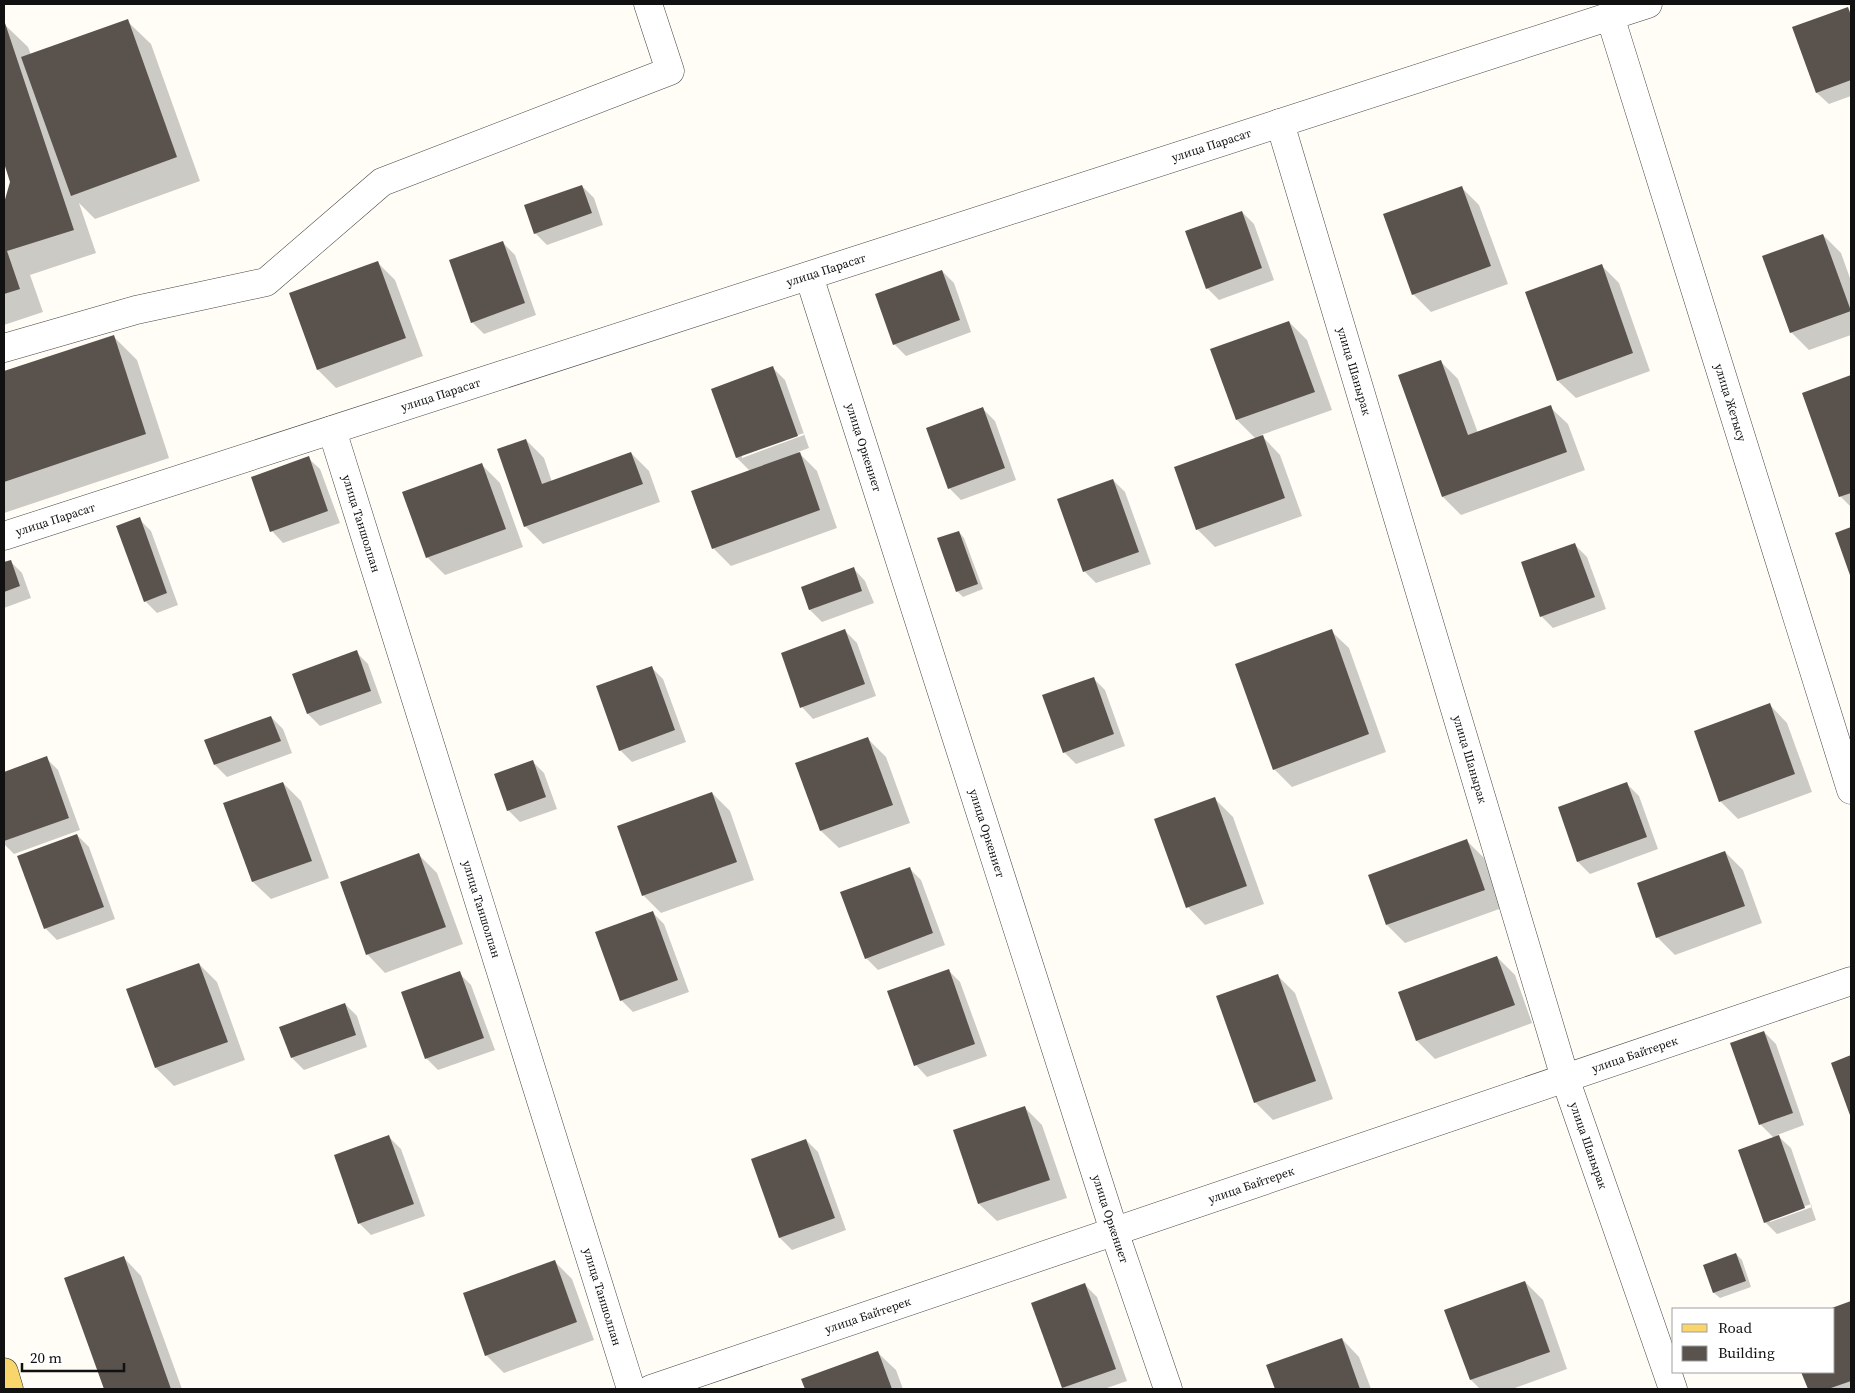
<svg xmlns="http://www.w3.org/2000/svg" width="1855" height="1393" font-family="'Source Serif 4',serif">
  <rect width="100%" height="100%" fill="#fffdf5"/>
  <!-- shadow -->
  <g fill="#0003" fill-rule="evenodd">
    <path d="M1848,9l3,3v84l-22,8 -12,-11z"/>
    <path d="M127,21l24,23 49,137 -105,38 -16,-16 17,50 -66,22 13,37 -39,13v-118l8,-25 -8,-23v-135l24,23 3,8z"/>
    <path d="M582,186l12,12 9,27 -56,20 -12,-12z"/>
    <path d="M1461,187l18,18 29,79 -77,28 -18,-18z"/>
    <path d="M1242,212l12,12 20,56 -55,20 -12,-12z"/>
    <path d="M1823,235l18,18 10,28v54l-42,15 -18,-18z"/>
    <path d="M503,243l12,12 21,60 -52,19 -12,-12z"/>
    <path d="M377,262l18,18 28,76 -87,32 -18,-18 -27,-77z"/>
    <path d="M1601,265l18,18 31,88 -74,27 -18,-17 -31,-88z"/>
    <path d="M942,271l12,12 17,49 -65,24 -12,-12z"/>
    <path d="M1289,322l18,18 25,70 -71,25 19,20 22,61 -87,31 -18,-18 59,-90 -19,-19z"/>
    <path d="M113,336l24,24 32,98 -165,55v-140z"/>
    <path d="M1440,361l18,18 20,54 72,-26 18,17 17,46 -124,45 -18,-18 -43,-121z"/>
    <path d="M773,368l12,12 24,68 -11,4 19,19 20,57 -106,38 -18,-18 37,-77 -13,-13 -25,-69zM804,433v2l-62,23v-3z"/>
    <path d="M1851,376v131l-11,-11 -37,-102z"/>
    <path d="M983,409l12,12 21,59 -55,20 -12,-12z"/>
    <path d="M526,440l18,18 8,24 79,-29 18,18 11,31 -117,42 -18,-18z"/>
    <path d="M308,458l12,11 20,54 -57,20 -11,-12z"/>
    <path d="M482,465l18,18 23,64 -78,28 -18,-18z"/>
    <path d="M1113,480l12,12 26,72 -55,19 -12,-12z"/>
    <path d="M139,519l12,12 27,74 -21,8 -12,-12z"/>
    <path d="M959,532l5,6 19,51 -20,8 -6,-6z"/>
    <path d="M1575,545l12,12 19,52 -53,19 -12,-12z"/>
    <path d="M10,561l12,12 9,25 -27,10v-44z"/>
    <path d="M854,569l11,12 9,22 -52,19 -12,-12 -7,-22z"/>
    <path d="M845,631l12,12 19,53 -63,23 -11,-12z"/>
    <path d="M1331,631l18,17 37,104 -94,35 -18,-18z"/>
    <path d="M356,652l12,12 14,39 -62,23 -12,-12 -14,-39z"/>
    <path d="M651,667l12,12 23,63 -54,20 -12,-12z"/>
    <path d="M1093,678l12,12 20,56 -49,18 -12,-12z"/>
    <path d="M1770,705l17,18 25,69 -74,27 -18,-18z"/>
    <path d="M271,717l12,12 9,24 -65,24 -12,-12z"/>
    <path d="M868,739l18,18 24,66 -71,25 -18,-17z"/>
    <path d="M46,758l12,12 22,60 -66,24 -10,-10v-71z"/>
    <path d="M532,761l12,12 13,36 -37,13 -12,-12z"/>
    <path d="M283,783l18,18 28,77 -58,21 -18,-17z"/>
    <path d="M1627,784l12,12 19,53 -68,25 -12,-12 -19,-54z"/>
    <path d="M712,793l18,18 24,69 -93,33 -18,-18z"/>
    <path d="M1215,799l18,18 31,87 -59,21 -17,-18z"/>
    <path d="M77,835l12,12 26,72 -58,21 -12,-12z"/>
    <path d="M1466,840l18,18 18,50 -97,35 -18,-18z"/>
    <path d="M1725,852l18,18 19,53 -87,32 -18,-18z"/>
    <path d="M419,855l18,18 26,71 -78,29 -17,-18 -27,-72z"/>
    <path d="M909,868l12,12 24,65 -67,25 -12,-12z"/>
    <path d="M652,912l12,12 25,68 -56,20 -12,-12z"/>
    <path d="M1497,957l18,18 17,48 -97,36 -18,-18 -17,-49z"/>
    <path d="M199,964l18,18 28,78 -71,26 -18,-18z"/>
    <path d="M948,970l12,12 27,74 -60,21 -11,-12 -27,-74z"/>
    <path d="M459,973l12,12 24,65 -57,20 -12,-12z"/>
    <path d="M1277,975l18,18 38,106 -60,21 -18,-18z"/>
    <path d="M345,1004l12,12 10,31 -63,23 -12,-12z"/>
    <path d="M1764,1032l12,12 28,81 -27,10 14,13 25,72 -39,14 -12,-12 9,-84 -14,-14zM1811,1204l1,3 -42,15v-3z"/>
    <path d="M1851,1057v58l-18,-52z"/>
    <path d="M1024,1107l18,18 25,73 -70,23 -18,-17z"/>
    <path d="M389,1137l12,12 24,67 -54,19 -12,-12z"/>
    <path d="M806,1140l12,12 28,78 -54,20 -12,-12 -28,-78z"/>
    <path d="M1736,1254l6,6 9,27 -31,11 -6,-5 -9,-27z"/>
    <path d="M124,1258l17,18 41,113h-77l-39,-110z"/>
    <path d="M554,1261l18,18 22,61 -90,33 -18,-18z"/>
    <path d="M1525,1282l18,18 24,69 -55,20h-32l-9,-9z"/>
    <path d="M1085,1285l12,12 30,84 -23,8h-40l-31,-85z"/>
    <path d="M1851,1302v87h-42l-6,-17h31v-63h-2z"/>
    <path d="M1342,1339l17,18 12,32h-95l-8,-24z"/>
    <path d="M878,1353l18,17 7,19h-97l-3,-9z"/>
  </g>
  <!-- building -->
  <g fill="#5a524d">
    <path d="M1848,7l3,9v64l-35,13 -24,-66z"/>
    <path d="M128,19l49,138 -106,39 -50,-139z"/>
    <path d="M4,20l70,210 -67,21 13,38 -16,5v-91l6,-21 -6,-19z"/>
    <path d="M582,185l10,28 -58,21 -10,-29z"/>
    <path d="M1462,186l29,80 -79,29 -29,-81z"/>
    <path d="M1242,211l20,57 -56,21 -21,-58z"/>
    <path d="M1823,234l28,77 -61,22 -28,-77z"/>
    <path d="M503,241l22,62 -54,20 -22,-63z"/>
    <path d="M378,261l28,77 -89,32 -28,-77z"/>
    <path d="M1602,264l31,89 -76,28 -32,-89z"/>
    <path d="M942,270l18,50 -67,25 -18,-51z"/>
    <path d="M1289,321l26,71 -79,28 -26,-71z"/>
    <path d="M114,335l32,99 -142,48v-111z"/>
    <path d="M1441,360l27,75 83,-30 16,47 -125,45 -44,-122z"/>
    <path d="M773,366l25,70 -62,22 -25,-69z"/>
    <path d="M1851,375v118l-12,4 -37,-104z"/>
    <path d="M983,407l22,61 -57,21 -22,-61z"/>
    <path d="M1263,435l22,63 -89,32 -22,-63z"/>
    <path d="M526,439l16,45 89,-32 12,32 -119,43 -27,-78z"/>
    <path d="M800,452l20,58 -108,39 -21,-58z"/>
    <path d="M309,456l19,55 -58,21 -19,-55z"/>
    <path d="M482,463l24,66 -80,29 -24,-66z"/>
    <path d="M1113,479l26,73 -56,20 -26,-73z"/>
    <path d="M140,517l27,76 -23,9 -28,-76z"/>
    <path d="M1851,527v51l-16,-45z"/>
    <path d="M959,531l19,53 -22,8 -19,-54z"/>
    <path d="M1575,543l20,54 -55,20 -19,-55z"/>
    <path d="M11,560l9,26 -16,6v-30z"/>
    <path d="M854,567l8,24 -53,19 -8,-23z"/>
    <path d="M845,629l20,55 -65,24 -19,-55z"/>
    <path d="M1332,629l37,105 -96,36 -38,-106z"/>
    <path d="M357,650l14,41 -64,23 -15,-40z"/>
    <path d="M652,666l23,64 -56,21 -23,-65z"/>
    <path d="M1094,677l20,57 -51,19 -21,-58z"/>
    <path d="M1770,703l25,71 -76,28 -25,-71z"/>
    <path d="M271,716l10,25 -67,24 -10,-25z"/>
    <path d="M868,737l25,68 -73,26 -25,-68z"/>
    <path d="M47,756l22,62 -65,23v-69z"/>
    <path d="M533,760l13,37 -39,14 -13,-37z"/>
    <path d="M283,782l29,79 -60,21 -29,-79z"/>
    <path d="M1627,782l20,55 -70,25 -19,-55z"/>
    <path d="M712,792l25,70 -95,34 -25,-70z"/>
    <path d="M1215,797l32,89 -61,22 -32,-89z"/>
    <path d="M77,834l27,73 -60,22 -27,-73z"/>
    <path d="M1467,839l18,51 -99,35 -18,-50z"/>
    <path d="M1725,851l20,55 -89,32 -19,-55z"/>
    <path d="M419,853l27,74 -80,28 -26,-73z"/>
    <path d="M910,867l23,66 -68,26 -25,-67z"/>
    <path d="M653,911l25,69 -58,21 -25,-69z"/>
    <path d="M1497,956l18,49 -99,36 -18,-49z"/>
    <path d="M199,963l29,79 -73,26 -29,-79z"/>
    <path d="M949,969l26,75 -61,22 -27,-75z"/>
    <path d="M460,971l24,67 -59,21 -24,-67z"/>
    <path d="M1278,974l38,107 -62,22 -38,-107z"/>
    <path d="M345,1003l11,32 -65,23 -12,-31z"/>
    <path d="M1764,1031l29,82 -34,12 -29,-82z"/>
    <path d="M1851,1055v63l-20,-55z"/>
    <path d="M1025,1106l25,74 -72,24 -25,-74z"/>
    <path d="M389,1135l25,69 -56,20 -24,-69z"/>
    <path d="M1779,1135l26,73 -41,15 -26,-73z"/>
    <path d="M806,1139l29,79 -56,20 -28,-79z"/>
    <path d="M1736,1253l10,28 -33,12 -10,-28z"/>
    <path d="M124,1256l47,133h-67l-40,-111z"/>
    <path d="M555,1260l22,62 -92,34 -22,-63z"/>
    <path d="M1525,1281l25,71 -80,28 -26,-70z"/>
    <path d="M1085,1283l31,86 -54,19 -31,-85z"/>
    <path d="M1851,1301v80l-23,8h-20l-7,-17h33v-63h-5z"/>
    <path d="M1342,1338l18,51h-85l-9,-24z"/>
    <path d="M878,1351l14,38h-87l-4,-10z"/>
  </g>
  <g fill="none" stroke-linecap="round" stroke-linejoin="round">
    <!-- minor casing -->
    <g stroke="#444" stroke-width="29">
      <g id="minor">
        <path id="s1" d="M1610,16l241,774"/>
        <path id="s2" d="M1280,123l285,955 108,311"/>
        <path id="s3" d="M809,276l305,955 54,158"/>
        <path d="M4,348l132,-38 130,-28 116,-100 288,-111 -22,-67"/>
        <path id="s4" d="M332,430l299,959"/>
        <path id="s5" d="M4,536l1644,-532"/>
        <path id="s6" d="M651,1389l1200,-408"/>
      </g>
    </g>
    <!-- major casing -->
    <g stroke="#222" stroke-width="29">
      <path id="major" d="M4,1372l5,17"/>
    </g>
    <!-- minor -->
    <use href="#minor" stroke="#fff" stroke-width="28"/>
    <!-- major -->
    <use href="#major" stroke="#f9d66b" stroke-width="28"/>
  </g>
  <g text-anchor="middle" dominant-baseline="central" stroke-width="5" stroke-linejoin="round" paint-order="stroke">
    <!-- street labels -->
    <g font-size="12" fill="#111" stroke="#fff">
      <text stroke="none"><textPath href="#s5" startOffset="1269">улица Парасат</textPath></text>
      <text stroke="none"><textPath href="#s5" startOffset="864">улица Парасат</textPath></text>
      <text stroke="none"><textPath href="#s2" startOffset="259">улица Шанырак</textPath></text>
      <text stroke="none"><textPath href="#s5" startOffset="459">улица Парасат</textPath></text>
      <text stroke="none"><textPath href="#s1" startOffset="405">улица Жетысу</textPath></text>
      <text stroke="none"><textPath href="#s3" startOffset="180">улица Оркениет</textPath></text>
      <text stroke="none"><textPath href="#s5" startOffset="54">улица Парасат</textPath></text>
      <text stroke="none"><textPath href="#s4" startOffset="98">улица Таншолпан</textPath></text>
      <text stroke="none"><textPath href="#s2" startOffset="664">улица Шанырак</textPath></text>
      <text stroke="none"><textPath href="#s3" startOffset="585">улица Оркениет</textPath></text>
      <text stroke="none"><textPath href="#s4" startOffset="502">улица Таншолпан</textPath></text>
      <text stroke="none"><textPath href="#s6" startOffset="1039">улица Байтерек</textPath></text>
      <text stroke="none"><textPath href="#s2" startOffset="1068">улица Шанырак</textPath></text>
      <text stroke="none"><textPath href="#s6" startOffset="634">улица Байтерек</textPath></text>
      <text stroke="none"><textPath href="#s3" startOffset="990">улица Оркениет</textPath></text>
      <text stroke="none"><textPath href="#s4" startOffset="908">улица Таншолпан</textPath></text>
      <text stroke="none"><textPath href="#s6" startOffset="229">улица Байтерек</textPath></text>
    </g>
  </g>
  <!-- border -->
  <rect width="1855" height="1393" fill="none" stroke="#111111" stroke-width="10"/>
  <!-- legend -->
  <rect x="1672" y="1308" width="162" height="65" fill="#ffffff" stroke="#a0a0a0"/>
  <rect x="1682" y="1324" width="25" height="8" fill="#f9d66b" stroke="#a0a0a0"/>
  <text x="1718" y="1333" font-size="15" fill="#111111">Road</text>
  <rect x="1682" y="1346" width="25" height="15" fill="#5a524d" stroke="#a0a0a0"/>
  <text x="1718" y="1358" font-size="15" fill="#111111">Building</text>
  <!-- scale -->
  <path d="M22 1363v8h102v-8" fill="none" stroke="#111111" stroke-width="2.5"/>
  <text x="30" y="1363" font-size="15" fill="#111111" stroke="#ffffff" stroke-width="4" paint-order="stroke">20 m</text>
</svg>
